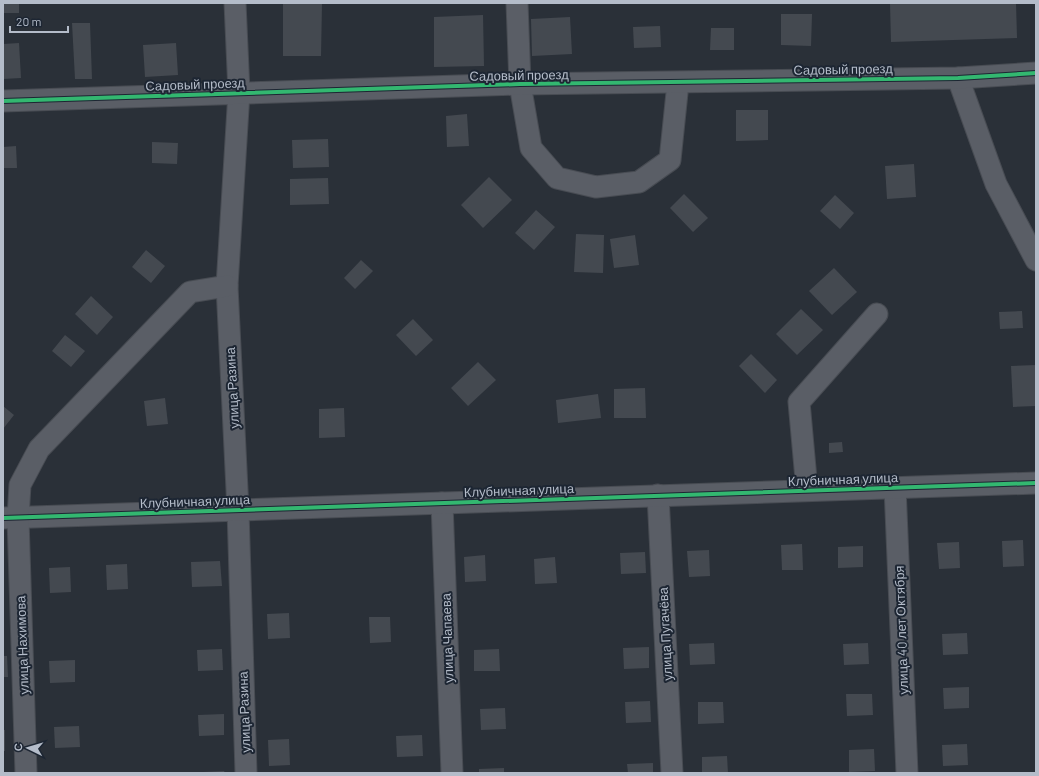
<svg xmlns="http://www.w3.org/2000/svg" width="1039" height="776" font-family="Barlow,sans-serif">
  <rect width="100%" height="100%" fill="#2a3038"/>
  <!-- building -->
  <g fill="#444950">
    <rect x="3" y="3" width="16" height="10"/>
    <path d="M283,3h39l-1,53h-38z"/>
    <path d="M890,3h126l1,35 -126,4z"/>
    <path d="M781,14h31l-1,32 -30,-1z"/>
    <path d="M483,15l1,51 -50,1v-50z"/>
    <path d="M570,17l2,37 -40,2 -1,-37z"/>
    <path d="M72,23h18l2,56h-17z"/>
    <path d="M660,26l1,21 -27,1 -1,-21z"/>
    <path d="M711,28h23v22h-24z"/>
    <path d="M19,43l2,35 -18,1v-35z"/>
    <path d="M176,43l2,32 -33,2 -2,-32z"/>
    <path d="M736,110h32v30l-32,1z"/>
    <path d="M467,114l2,32 -22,1 -1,-31z"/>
    <path d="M328,139l1,28 -36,1 -1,-28z"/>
    <path d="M152,142l26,1 -1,21 -25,-1z"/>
    <path d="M16,146l1,22h-14v-21z"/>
    <path d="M914,164l2,33 -29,2 -2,-33z"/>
    <path d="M489,177l23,23 -29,28 -22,-23z"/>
    <path d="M328,178l1,26 -39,1v-26z"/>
    <path d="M684,194l24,24 -15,14 -23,-24z"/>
    <path d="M835,195l19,18 -14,16 -20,-18z"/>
    <path d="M536,210l19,17 -21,23 -19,-17z"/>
    <path d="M576,234l28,1 -1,38 -29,-1z"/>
    <path d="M635,235l4,30 -25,3 -4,-29z"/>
    <path d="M146,250l19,16 -14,17 -19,-16z"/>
    <path d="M361,260l12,11 -18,18 -11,-11z"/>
    <path d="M834,268l23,24 -25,23 -23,-24z"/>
    <path d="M91,296l22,21 -16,18 -22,-21z"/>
    <path d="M801,309l22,21 -26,25 -21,-21z"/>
    <path d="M1022,311l1,17 -23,1 -1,-17z"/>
    <path d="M413,319l20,21 -17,16 -20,-21z"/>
    <path d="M65,335l20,16 -14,16 -19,-16z"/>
    <path d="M751,354l26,26 -12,13 -26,-27z"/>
    <path d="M478,362l18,18 -28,26 -17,-18z"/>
    <path d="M1036,365v41l-23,1 -2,-41z"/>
    <path d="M645,388l1,30h-32v-29z"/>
    <path d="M598,394l3,24 -43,5 -2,-23z"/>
    <path d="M165,398l3,26 -21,2 -3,-25z"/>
    <path d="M3,406l11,9 -11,14z"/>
    <path d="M344,408l1,29 -26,1v-29z"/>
    <path d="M842,442l1,10 -14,1v-10z"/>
    <path d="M1023,540l1,26 -21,1 -1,-26z"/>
    <path d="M959,542l1,26 -21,1 -2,-26z"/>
    <path d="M802,544l1,26h-21l-1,-25z"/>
    <path d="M863,546v21l-25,1v-21z"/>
    <path d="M709,550l1,26 -21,1 -2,-26z"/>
    <path d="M645,552l1,21 -25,1 -1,-21z"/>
    <path d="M485,555l1,26 -21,1 -1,-25z"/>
    <path d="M555,557l2,26 -22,1 -1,-25z"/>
    <path d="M220,561l2,25 -30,1 -1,-25z"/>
    <path d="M127,564l1,25 -21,1 -1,-25z"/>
    <path d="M70,567l1,25 -21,1 -1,-25z"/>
    <path d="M289,613l1,25 -22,1 -1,-25z"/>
    <path d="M369,617h21l1,25 -21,1z"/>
    <path d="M967,633l1,21 -25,1 -1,-21z"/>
    <path d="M714,643l1,21 -25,1 -1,-21z"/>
    <path d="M868,643l1,21 -25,1 -1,-21z"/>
    <path d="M649,647v21l-25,1 -1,-21z"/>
    <path d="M222,649l1,21 -25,1 -1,-21z"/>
    <path d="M499,649l1,22h-26v-21z"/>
    <path d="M3,656h4l1,21h-5z"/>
    <path d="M75,660v22l-25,1 -1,-22z"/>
    <path d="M969,687v21l-25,1 -1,-21z"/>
    <path d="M846,694h26l1,21 -26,1z"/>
    <path d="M650,701l1,21 -25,1 -1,-21z"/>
    <path d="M698,702h25l1,21 -26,1z"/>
    <path d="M505,708l1,21 -25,1 -1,-21z"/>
    <path d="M224,714v21l-25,1 -1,-21z"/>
    <path d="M79,726l1,21 -25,1 -1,-21z"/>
    <rect x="3" y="730" width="2" height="21"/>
    <path d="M422,735l1,21 -26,1 -1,-21z"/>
    <path d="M289,739l1,26 -21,1 -1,-26z"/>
    <path d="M967,744l1,21 -25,1 -1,-21z"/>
    <path d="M874,749l1,22 -26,1v-22z"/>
    <path d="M727,756l1,17h-26v-16z"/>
    <path d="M653,763v10h-25l-1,-9z"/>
    <path d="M504,768v5h-25v-4z"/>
    <path d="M224,771l1,2h-21l-1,-1z"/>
  </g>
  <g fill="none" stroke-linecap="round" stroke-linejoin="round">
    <!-- minor casing -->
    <g stroke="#484c53" stroke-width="23">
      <g id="minor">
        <path d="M235,3l4,89 -12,194 11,224 8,263"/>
        <path d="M517,3l3,81 11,64 26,30 39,9 43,-5 31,-22 8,-77"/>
        <path d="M958,78l38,106 40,76"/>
        <path d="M3,101l517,-17 438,-6 78,-5"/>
        <path d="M895,487l12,286"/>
        <path d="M807,490l-8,-88 78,-88"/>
        <path d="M658,495l14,278"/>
        <path d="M442,503l10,270"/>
        <path d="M3,518l1033,-35"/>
        <path d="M26,773l-8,-255 2,-33 19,-36 151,-157 37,-6"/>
      </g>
    </g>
    <!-- minor -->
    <use href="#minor" stroke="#5a5e66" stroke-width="21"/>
    <!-- cycleway casing -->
    <g stroke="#1d2633" stroke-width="6">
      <g id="cycleway">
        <path d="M3,101l517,-17 438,-6 78,-5"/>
        <path d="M3,518l1033,-35"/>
      </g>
    </g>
    <!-- cycleway -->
    <use href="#cycleway" stroke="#33b770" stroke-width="4"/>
  </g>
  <g text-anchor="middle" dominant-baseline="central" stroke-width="4" stroke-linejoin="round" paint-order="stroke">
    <!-- street labels -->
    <g font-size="13" fill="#b4bcc9" stroke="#1d2633">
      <text transform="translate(843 69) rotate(-1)">Садовый проезд</text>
      <text transform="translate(519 75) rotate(-1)">Садовый проезд</text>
      <text transform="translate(195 84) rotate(-2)">Садовый проезд</text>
      <text transform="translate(232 388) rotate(-93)">улица Разина</text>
      <text transform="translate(843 479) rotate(-2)">Клубничная улица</text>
      <text transform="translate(519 490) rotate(-2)">Клубничная улица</text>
      <text transform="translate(195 501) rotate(-2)">Клубничная улица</text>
      <text transform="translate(901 630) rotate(-92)">улица 40 лет Октября</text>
      <text transform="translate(665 634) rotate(-93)">улица Пугачёва</text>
      <text transform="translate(447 638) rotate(-92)">улица Чапаева</text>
      <text transform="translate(22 645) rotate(-92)">улица Нахимова</text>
      <text transform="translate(244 712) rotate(-92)">улица Разина</text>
    </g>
  </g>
  <!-- border -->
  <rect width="1039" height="776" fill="none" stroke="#b4bcc9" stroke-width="8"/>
  <!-- north arrow -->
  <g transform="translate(28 748) rotate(275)" stroke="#1d2633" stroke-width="3" paint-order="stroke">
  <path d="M0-3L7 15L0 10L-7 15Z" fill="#b4bcc9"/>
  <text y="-6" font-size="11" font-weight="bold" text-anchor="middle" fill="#b4bcc9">С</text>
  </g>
  <!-- scale -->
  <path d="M10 26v6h58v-6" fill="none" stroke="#b4bcc9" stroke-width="2"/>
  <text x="16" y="26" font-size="12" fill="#b4bcc9" stroke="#1d2633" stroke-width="3" paint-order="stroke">20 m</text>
</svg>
